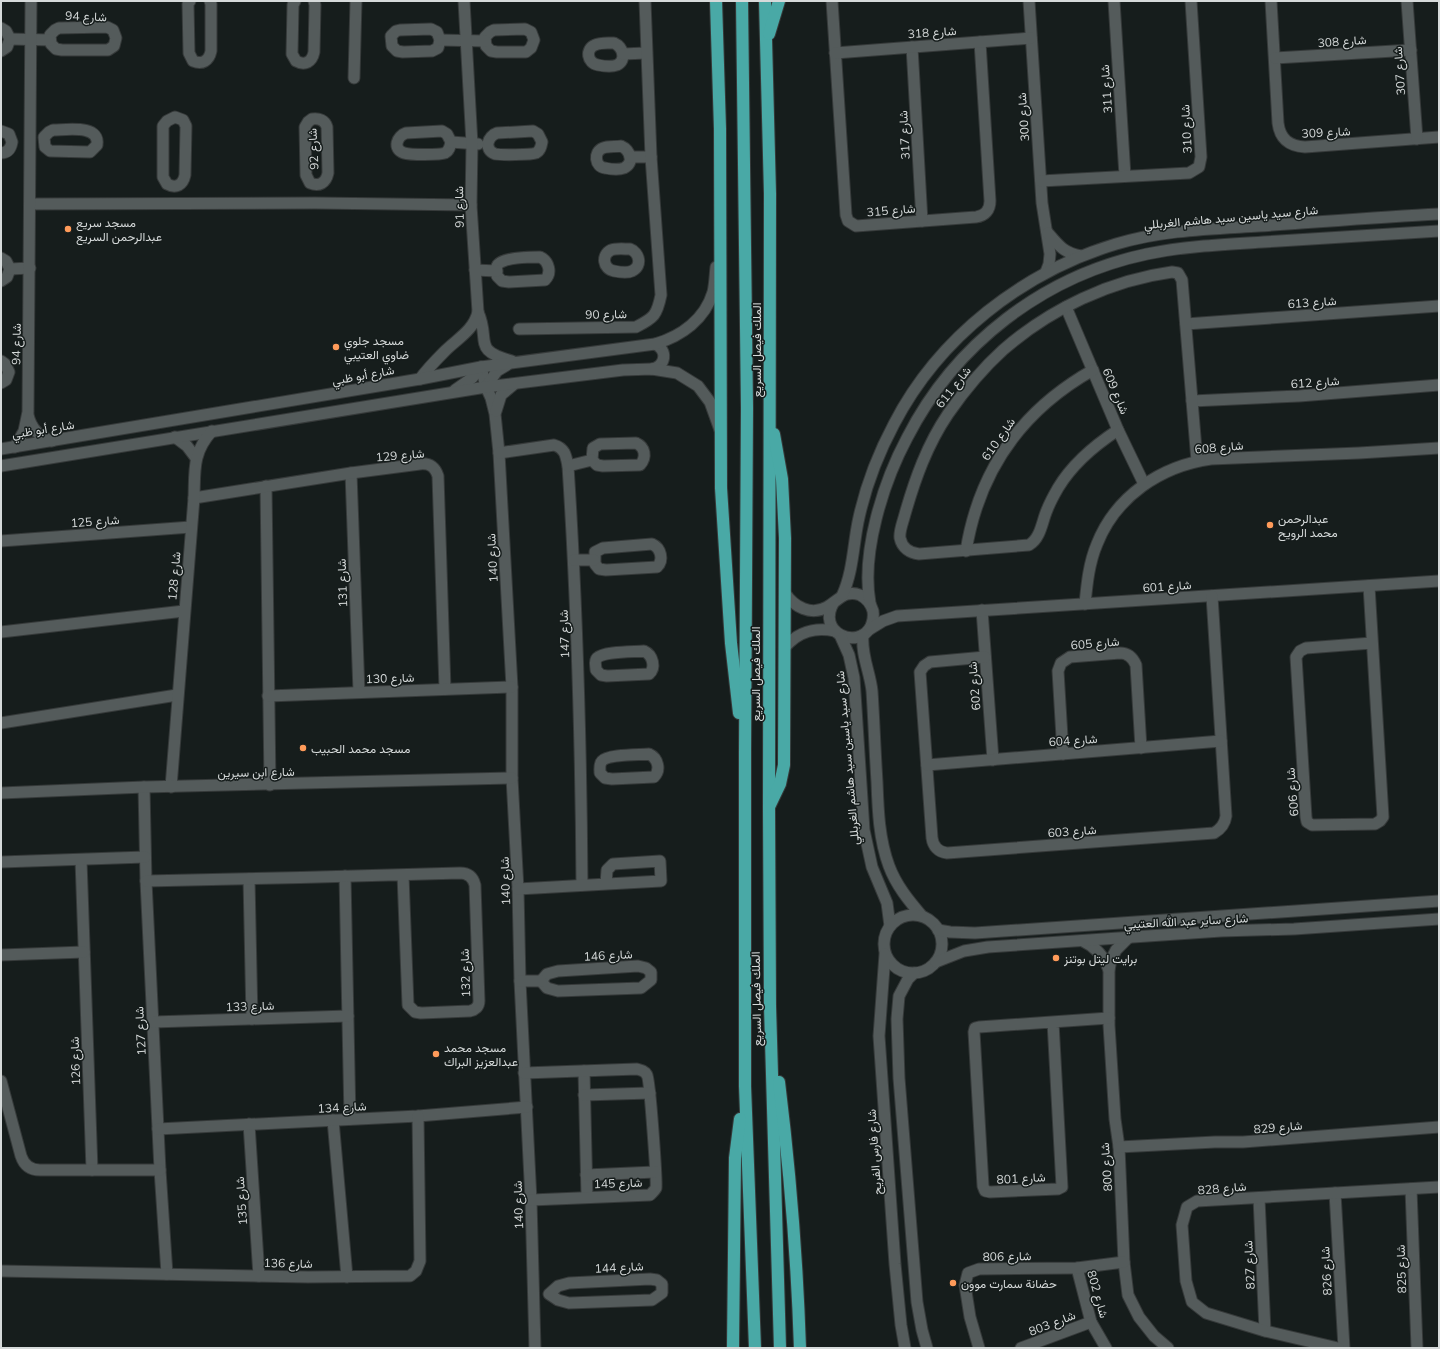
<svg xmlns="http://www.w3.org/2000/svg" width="1440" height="1349" font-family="Mulish,Vazirmatn,sans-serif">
  <rect width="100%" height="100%" fill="#161d1c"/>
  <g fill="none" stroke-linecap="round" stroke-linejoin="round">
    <!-- minor casing -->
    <g stroke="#363a3a" stroke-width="13">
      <g id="minor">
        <path d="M190,1l-2,3 1,49 4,8c9,4 16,0 18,-10v-47l-1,-3"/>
        <path d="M295,1l-2,4 -1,49 4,7c9,5 16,1 18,-9l1,-47 -1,-4"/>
        <path d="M832,1l14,214 2,6 8,5 120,-9c9,-1 14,-7 14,-16l-10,-159"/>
        <path d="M1029,1l13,202 8,51 -1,10 -3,8"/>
        <path d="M1114,1l11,175"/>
        <path d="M1271,1l7,122c2,16 11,23 27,24l134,-10"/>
        <path d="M1407,1l10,138"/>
        <path d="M107,27l6,3 3,8 -2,8 -6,4h-46l-6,-1 -5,-5 -1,-9 5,-5 4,-2z"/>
        <path d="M1,28l5,3 4,8 -3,8 -6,4"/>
        <path d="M431,29l6,3 3,8 -2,8 -6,3 -29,1 -6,-1 -5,-5 -1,-10 5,-5 4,-1z"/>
        <path d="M525,29l6,3 3,8 -3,8 -5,4h-29l-6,-1 -5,-5 -1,-9 5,-5 4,-2z"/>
        <path d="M10,39l40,1"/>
        <path d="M440,40l45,1"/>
        <path d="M614,43c9,4 13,17 3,22 -5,2 -14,1 -19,0 -11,-2 -13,-16 -3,-20 6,-3 13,-2 19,-2z"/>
        <path d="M912,47l10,174"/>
        <path d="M835,53l196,-15"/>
        <path d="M623,54l23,-1"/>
        <path d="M1275,58l136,-8"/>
        <path d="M354,78l2,-77"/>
        <path d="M175,117l8,3 3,6 -1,49c-2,10 -9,14 -18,9l-4,-7v-51l4,-5z"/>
        <path d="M312,119c7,-1 13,1 15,8l1,46c-2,10 -9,14 -18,10l-4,-8 -1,-48 3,-5z"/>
        <path d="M53,130c13,0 47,-6 44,15l-7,7 -40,-1 -5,-4 -1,-10 5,-5z"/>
        <path d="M1,131l8,3 3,8c-1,6 -4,11 -11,11"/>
        <path d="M442,131l5,3 4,8c-1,5 -2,9 -6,11 -5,2 -35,2 -41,0 -12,-4 -7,-17 2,-20z"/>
        <path d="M533,131l5,3 4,8c-1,5 -2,9 -6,11 -5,2 -36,2 -41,1 -12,-5 -7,-18 2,-21z"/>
        <path d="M451,142l27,2"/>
        <path d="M621,146c9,4 14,17 3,22 -5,2 -14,1 -19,0 -10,-1 -12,-16 -2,-20 5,-2 13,-1 18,-2z"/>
        <path d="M630,157h21"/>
        <path d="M1041,181l148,-8 10,-6 2,-10 -10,-156"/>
        <path d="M30,204l285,-1 156,2"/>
        <path d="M1048,233c10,12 16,20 33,23"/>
        <path d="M630,249c9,3 13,17 2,22 -4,2 -13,1 -18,0 -11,-2 -13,-16 -3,-21 5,-2 13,-1 19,-1z"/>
        <path d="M540,257c9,4 12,16 5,23l-36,2 -7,-1 -5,-5c0,-3 -1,-7 0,-10 3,-9 35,-9 43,-9z"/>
        <path d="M1,258l5,3 4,8 -3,8 -6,4"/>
        <path d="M10,269l20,-1"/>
        <path d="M475,270l22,1"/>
        <path d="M1066,307l52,123 26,54"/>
        <path d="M478,312c13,29 -7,38 34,49"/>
        <path d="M1186,324l253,-18"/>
        <path d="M519,329l117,-2c18,-9 21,-12 25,-32l-10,-138 -6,-156"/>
        <path d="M1,361l4,3 4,8 -3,8 -5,3"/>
        <path d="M481,367l5,20 5,11 4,16 4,39 13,234v91l6,111 2,92 11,219 4,148"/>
        <path d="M652,369c14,-3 16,-19 3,-25"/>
        <path d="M420,379c7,-10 16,-19 25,-28 12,-12 29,-21 33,-39l-7,-107 1,-61 -8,-143"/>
        <path d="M486,387l11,-16 10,-6"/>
        <path d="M455,390l17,-12 9,-11"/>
        <path d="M1192,401l107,-5 140,-11"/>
        <path d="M496,411l5,-16 12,-10"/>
        <path d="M28,415c3,13 11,22 24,26"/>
        <path d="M1118,430c-23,15 -45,33 -60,58 -4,7 -8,14 -11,22 -5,11 -6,28 -18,35l-110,9c-9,-1 -17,-6 -19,-16 -1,-7 3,-16 5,-24 10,-35 22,-69 43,-100 16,-23 34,-45 55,-64 47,-41 108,-70 169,-78l6,1 4,7 15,181"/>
        <path d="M175,437l12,9 9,12"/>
        <path d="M636,443c9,4 11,14 4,22l-37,1 -6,-1 -5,-5 1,-12 7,-4z"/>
        <path d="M15,447l9,-16 4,-19 3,-411"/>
        <path d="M1,449l419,-70 61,-12 174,-23c27,-8 50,-25 58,-52 2,-8 2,-17 3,-25"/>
        <path d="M499,453l55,-8c11,3 12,11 14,21 9,139 13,279 14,419"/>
        <path d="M1,466l485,-79 137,-17 29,-1 25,4 21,13 12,16 10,28"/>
        <path d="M568,466l24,-6"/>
        <path d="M351,473l8,219"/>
        <path d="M266,486l4,299"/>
        <path d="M194,498l157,-25 69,-9c10,-1 15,3 18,12l7,213"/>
        <path d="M1,541l190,-14"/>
        <path d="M652,544c9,4 12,16 5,23l-51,3 -7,-1 -4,-5v-12l8,-4z"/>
        <path d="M966,551c13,-81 56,-141 127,-181"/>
        <path d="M574,560h20"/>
        <path d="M1369,586l14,231 -3,4 -5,3 -63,1 -5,-3 -1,-5 -10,-160 4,-6 6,-3 66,-5"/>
        <path d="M785,593c9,14 26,23 42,14 11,-6 18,-18 33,-12 6,3 11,9 13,16 1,6 0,10 -2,15 -12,25 -56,7 -37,-24"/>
        <path d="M842,596c11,-24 11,-49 16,-74 7,-34 20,-68 36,-98 45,-87 129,-152 222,-180 46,-14 95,-15 143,-18 60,-4 120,-9 180,-12"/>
        <path d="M870,603c-9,-50 13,-120 37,-165 48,-94 136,-162 240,-184 43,-9 88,-10 132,-13 53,-3 107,-7 160,-10"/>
        <path d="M1085,604c2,-21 4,-41 12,-60 19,-48 64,-78 114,-85l148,-6 80,-5"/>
        <path d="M982,610l11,150"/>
        <path d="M870,629l13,-8 14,-5 542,-35"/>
        <path d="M1,632l183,-21"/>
        <path d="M840,635l9,20 5,23 10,152 8,37 15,36 3,23"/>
        <path d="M863,635c-2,20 7,37 9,56 2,30 3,61 5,91 1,28 2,57 12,84 7,19 20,35 33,50"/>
        <path d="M785,647c14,-16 30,-20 50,-16"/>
        <path d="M644,651c9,4 12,17 5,23l-42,2 -6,-1 -5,-5c0,-4 -2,-9 1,-12 7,-7 37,-6 47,-7z"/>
        <path d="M985,657l-55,5 -6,4 -4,6 12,166c1,8 6,14 15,15l267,-20c7,-4 11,-9 12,-17l-14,-220"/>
        <path d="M268,696l244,-9"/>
        <path d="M1,723l176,-28"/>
        <path d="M649,754c9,4 12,16 5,23l-42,2 -7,-1 -5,-5c0,-4 -1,-9 2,-12 6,-7 37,-6 47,-7z"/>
        <path d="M1063,754l-5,-83 3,-8 9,-6 50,-4c8,0 13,5 16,12l5,83"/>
        <path d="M927,765l294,-24"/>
        <path d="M144,787l2,94 14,289 7,104"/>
        <path d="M171,787l23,-289c1,-27 -2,-45 18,-67"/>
        <path d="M1,793l143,-6 368,-9"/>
        <path d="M81,860l11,310"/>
        <path d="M1,862l144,-5"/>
        <path d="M345,876l5,243"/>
        <path d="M249,879l3,140"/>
        <path d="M146,881c105,-2 209,-5 314,-8 8,0 13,4 15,12l4,116c0,6 -4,9 -9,10l-49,2 -6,-1 -7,-7 -5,-130"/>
        <path d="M518,889l143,-8 -1,-20 -47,3 -6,6 -1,14"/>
        <circle cx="913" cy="944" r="29"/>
        <path d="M938,930l12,2 25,1 464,-32"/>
        <path d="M1128,938l-12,12 -5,10 -2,10v55l6,94 4,28 5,115 4,33 11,22 15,19 14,12"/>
        <path d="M1083,941c13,6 21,15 26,29"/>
        <path d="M885,954l-6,82 16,228 6,61 4,23"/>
        <path d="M1,955l83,-3"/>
        <path d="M936,962l28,-11 24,-4 233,-16 73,-2 145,-10"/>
        <path d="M638,966l8,2 5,4v8l-10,8 -83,3 -11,-3 -6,-7 6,-7 11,-3z"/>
        <path d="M914,973l-6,6 -9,17 -2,23 2,59 18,224 5,28 5,18"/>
        <path d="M520,981h21"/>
        <path d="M153,1022l195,-6"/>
        <path d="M1053,1022l9,165 -4,2 -68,3 -5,-1 -2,-5 -9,-154 1,-4 4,-1 130,-9"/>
        <path d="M584,1071l3,126"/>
        <path d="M524,1073l113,-4c4,1 8,2 10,6 3,5 10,107 9,113 -1,2 -4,5 -6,7l-119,5"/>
        <path d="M1,1081l20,75c3,9 9,14 19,14h120"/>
        <path d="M584,1095l66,-2"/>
        <path d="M333,1120l14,157"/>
        <path d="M249,1124l10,152"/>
        <path d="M158,1129l260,-13 109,-9"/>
        <path d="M1119,1147l96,-5h28l196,-15"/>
        <path d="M586,1175l69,-3"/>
        <path d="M1411,1189l6,159"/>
        <path d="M1335,1193l9,155"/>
        <path d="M1259,1198l6,133"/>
        <path d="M1077,1268l14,54 15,26"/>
        <path d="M1,1271l307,6 102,-1 6,-5 4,-10 -2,-145"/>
        <path d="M650,1279l7,1 5,4v9l-10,7 -83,3 -11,-3 -9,-6 9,-8 11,-3z"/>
        <path d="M979,1348l-9,-31 -5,-32 3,-12 11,-4 98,-1 47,-6"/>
        <path d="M1021,1348l70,-26"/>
        <path d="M1338,1348l-73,-17 -59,-18 -14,-11 -6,-21 -4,-56 5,-18 10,-6 242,-14"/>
      </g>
    </g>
    <!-- highway casing -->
    <g stroke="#363a3a" stroke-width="14">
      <g id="highway">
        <path d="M716,1l4,128 1,359 10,155 8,70"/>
        <path d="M742,1l5,407 -2,344v334l10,262"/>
        <path d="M765,1l5,193 -1,614 1,198 10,342"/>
        <path d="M769,34l10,-33"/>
        <path d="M769,807l11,-23 4,-19 1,-227 -3,-59 -8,-45"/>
        <path d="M779,1082c11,89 18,177 21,266"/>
        <path d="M733,1348l2,-190 5,-39"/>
      </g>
    </g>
    <!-- minor -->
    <use href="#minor" stroke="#545b5b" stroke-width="11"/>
    <!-- highway -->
    <use href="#highway" stroke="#49a9a6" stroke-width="12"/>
  </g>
  <!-- markers -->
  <g fill="#ff9b5a" stroke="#161d1c" stroke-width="1.5">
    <circle cx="68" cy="229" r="4"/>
    <circle cx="336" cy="347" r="4"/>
    <circle cx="1270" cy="525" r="4"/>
    <circle cx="303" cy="748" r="4"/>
    <circle cx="1056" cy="958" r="4"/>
    <circle cx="436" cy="1054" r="4"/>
    <circle cx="953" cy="1283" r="4"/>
  </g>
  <g text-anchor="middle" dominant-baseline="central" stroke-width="3" stroke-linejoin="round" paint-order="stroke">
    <!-- street labels -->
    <g font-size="12" fill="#d6dada" stroke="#161d1c">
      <text transform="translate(86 16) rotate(2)">شارع 94</text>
      <text transform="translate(932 32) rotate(-4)">شارع 318</text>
      <text transform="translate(1342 41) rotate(-4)">شارع 308</text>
      <text transform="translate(1399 71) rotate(-94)">شارع 307</text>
      <text transform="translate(1106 89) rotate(-94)">شارع 311</text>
      <text transform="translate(1023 117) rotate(-94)">شارع 300</text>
      <text transform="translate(1186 129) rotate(-93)">شارع 310</text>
      <text transform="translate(1326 132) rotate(-3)">شارع 309</text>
      <text transform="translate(904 135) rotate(-93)">شارع 317</text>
      <text transform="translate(313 149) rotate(-93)">شارع 92</text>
      <text transform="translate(459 207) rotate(-91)">شارع 91</text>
      <text transform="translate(891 210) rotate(-5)">شارع 315</text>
      <text transform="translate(1231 217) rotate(-5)">شارع سيد ياسين سيد هاشم الغربللي</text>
      <text transform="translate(1312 302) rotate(-4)">شارع 613</text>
      <text transform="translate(606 314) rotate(-1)">شارع 90</text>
      <text transform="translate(16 344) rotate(-89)">شارع 94</text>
      <text transform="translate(756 350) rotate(-90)">الملك فيصل السريع</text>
      <text transform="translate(363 375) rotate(-10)">شارع أبو ظبي</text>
      <text transform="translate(1315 382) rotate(-4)">شارع 612</text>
      <text transform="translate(953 387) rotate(-52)">شارع 611</text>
      <text transform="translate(1116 391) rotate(67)">شارع 609</text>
      <text transform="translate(43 429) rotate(-9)">شارع أبو ظبي</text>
      <text transform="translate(998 439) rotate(-55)">شارع 610</text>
      <text transform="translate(1219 447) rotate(-5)">شارع 608</text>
      <text transform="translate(400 455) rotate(-5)">شارع 129</text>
      <text transform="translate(95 521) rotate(-4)">شارع 125</text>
      <text transform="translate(492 558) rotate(-93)">شارع 140</text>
      <text transform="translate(174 576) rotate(-85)">شارع 128</text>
      <text transform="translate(342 583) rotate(-92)">شارع 131</text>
      <text transform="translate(1167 586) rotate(-4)">شارع 601</text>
      <text transform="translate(564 634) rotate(-92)">شارع 147</text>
      <text transform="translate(1095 643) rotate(-5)">شارع 605</text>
      <text transform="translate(755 674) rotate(-90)">الملك فيصل السريع</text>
      <text transform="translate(390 678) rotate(-2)">شارع 130</text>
      <text transform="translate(974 686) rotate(-95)">شارع 602</text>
      <text transform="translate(1073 740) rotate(-4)">شارع 604</text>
      <text transform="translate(847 758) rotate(-95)">شارع سيد ياسين سيد هاشم الغربللي</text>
      <text transform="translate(256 772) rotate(-1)">شارع ابن سيرين</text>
      <text transform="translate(1292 792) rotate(-95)">شارع 606</text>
      <text transform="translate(1072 831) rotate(-4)">شارع 603</text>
      <text transform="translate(505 881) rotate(-92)">شارع 140</text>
      <text transform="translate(1186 921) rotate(-3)">شارع ساير عبد الله العتيبي</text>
      <text transform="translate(608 955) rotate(-3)">شارع 146</text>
      <text transform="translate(465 973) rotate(-92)">شارع 132</text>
      <text transform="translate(756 999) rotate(-91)">الملك فيصل السريع</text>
      <text transform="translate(250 1006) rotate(-2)">شارع 133</text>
      <text transform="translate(140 1031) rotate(-93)">شارع 127</text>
      <text transform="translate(75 1061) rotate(-92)">شارع 126</text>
      <text transform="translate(342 1107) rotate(-3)">شارع 134</text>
      <text transform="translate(1278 1127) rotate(-5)">شارع 829</text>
      <text transform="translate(874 1152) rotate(-94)">شارع فارس الفريح</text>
      <text transform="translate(1106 1167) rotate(-94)">شارع 800</text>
      <text transform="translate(1021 1178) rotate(-3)">شارع 801</text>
      <text transform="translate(618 1183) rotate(-2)">شارع 145</text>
      <text transform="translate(1222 1188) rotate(-5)">شارع 828</text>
      <text transform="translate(241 1201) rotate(-94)">شارع 135</text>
      <text transform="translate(518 1205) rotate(-92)">شارع 140</text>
      <text transform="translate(1007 1256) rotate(-1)">شارع 806</text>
      <text transform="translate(288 1263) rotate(1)">شارع 136</text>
      <text transform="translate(1249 1265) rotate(-93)">شارع 827</text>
      <text transform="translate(619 1267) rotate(-3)">شارع 144</text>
      <text transform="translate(1401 1269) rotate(-92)">شارع 825</text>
      <text transform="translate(1326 1271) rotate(-93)">شارع 826</text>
      <text transform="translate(1098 1294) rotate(74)">شارع 802</text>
      <text transform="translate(1052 1323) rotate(-21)">شارع 803</text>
    </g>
    <!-- poi labels -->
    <g font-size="12" fill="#d6dada" stroke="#161d1c" text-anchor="start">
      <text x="76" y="222">مسجد سريع<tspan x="76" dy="14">عبدالرحمن السريع</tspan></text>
      <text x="344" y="340">مسجد جلوي<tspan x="344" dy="14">ضاوي العتيبي</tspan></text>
      <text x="1278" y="518">عبدالرحمن<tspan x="1278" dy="14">محمد الرويح</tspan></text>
      <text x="311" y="748">مسجد محمد الحبيب</text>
      <text x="1064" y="958">برايت ليتل بوتنز</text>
      <text x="444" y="1047">مسجد محمد<tspan x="444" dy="14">عبدالعزيز البراك</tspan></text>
      <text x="961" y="1283">حضانة سمارت موون</text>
    </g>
  </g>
  <!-- border -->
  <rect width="1440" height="1349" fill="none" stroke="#d6dada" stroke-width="4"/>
</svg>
